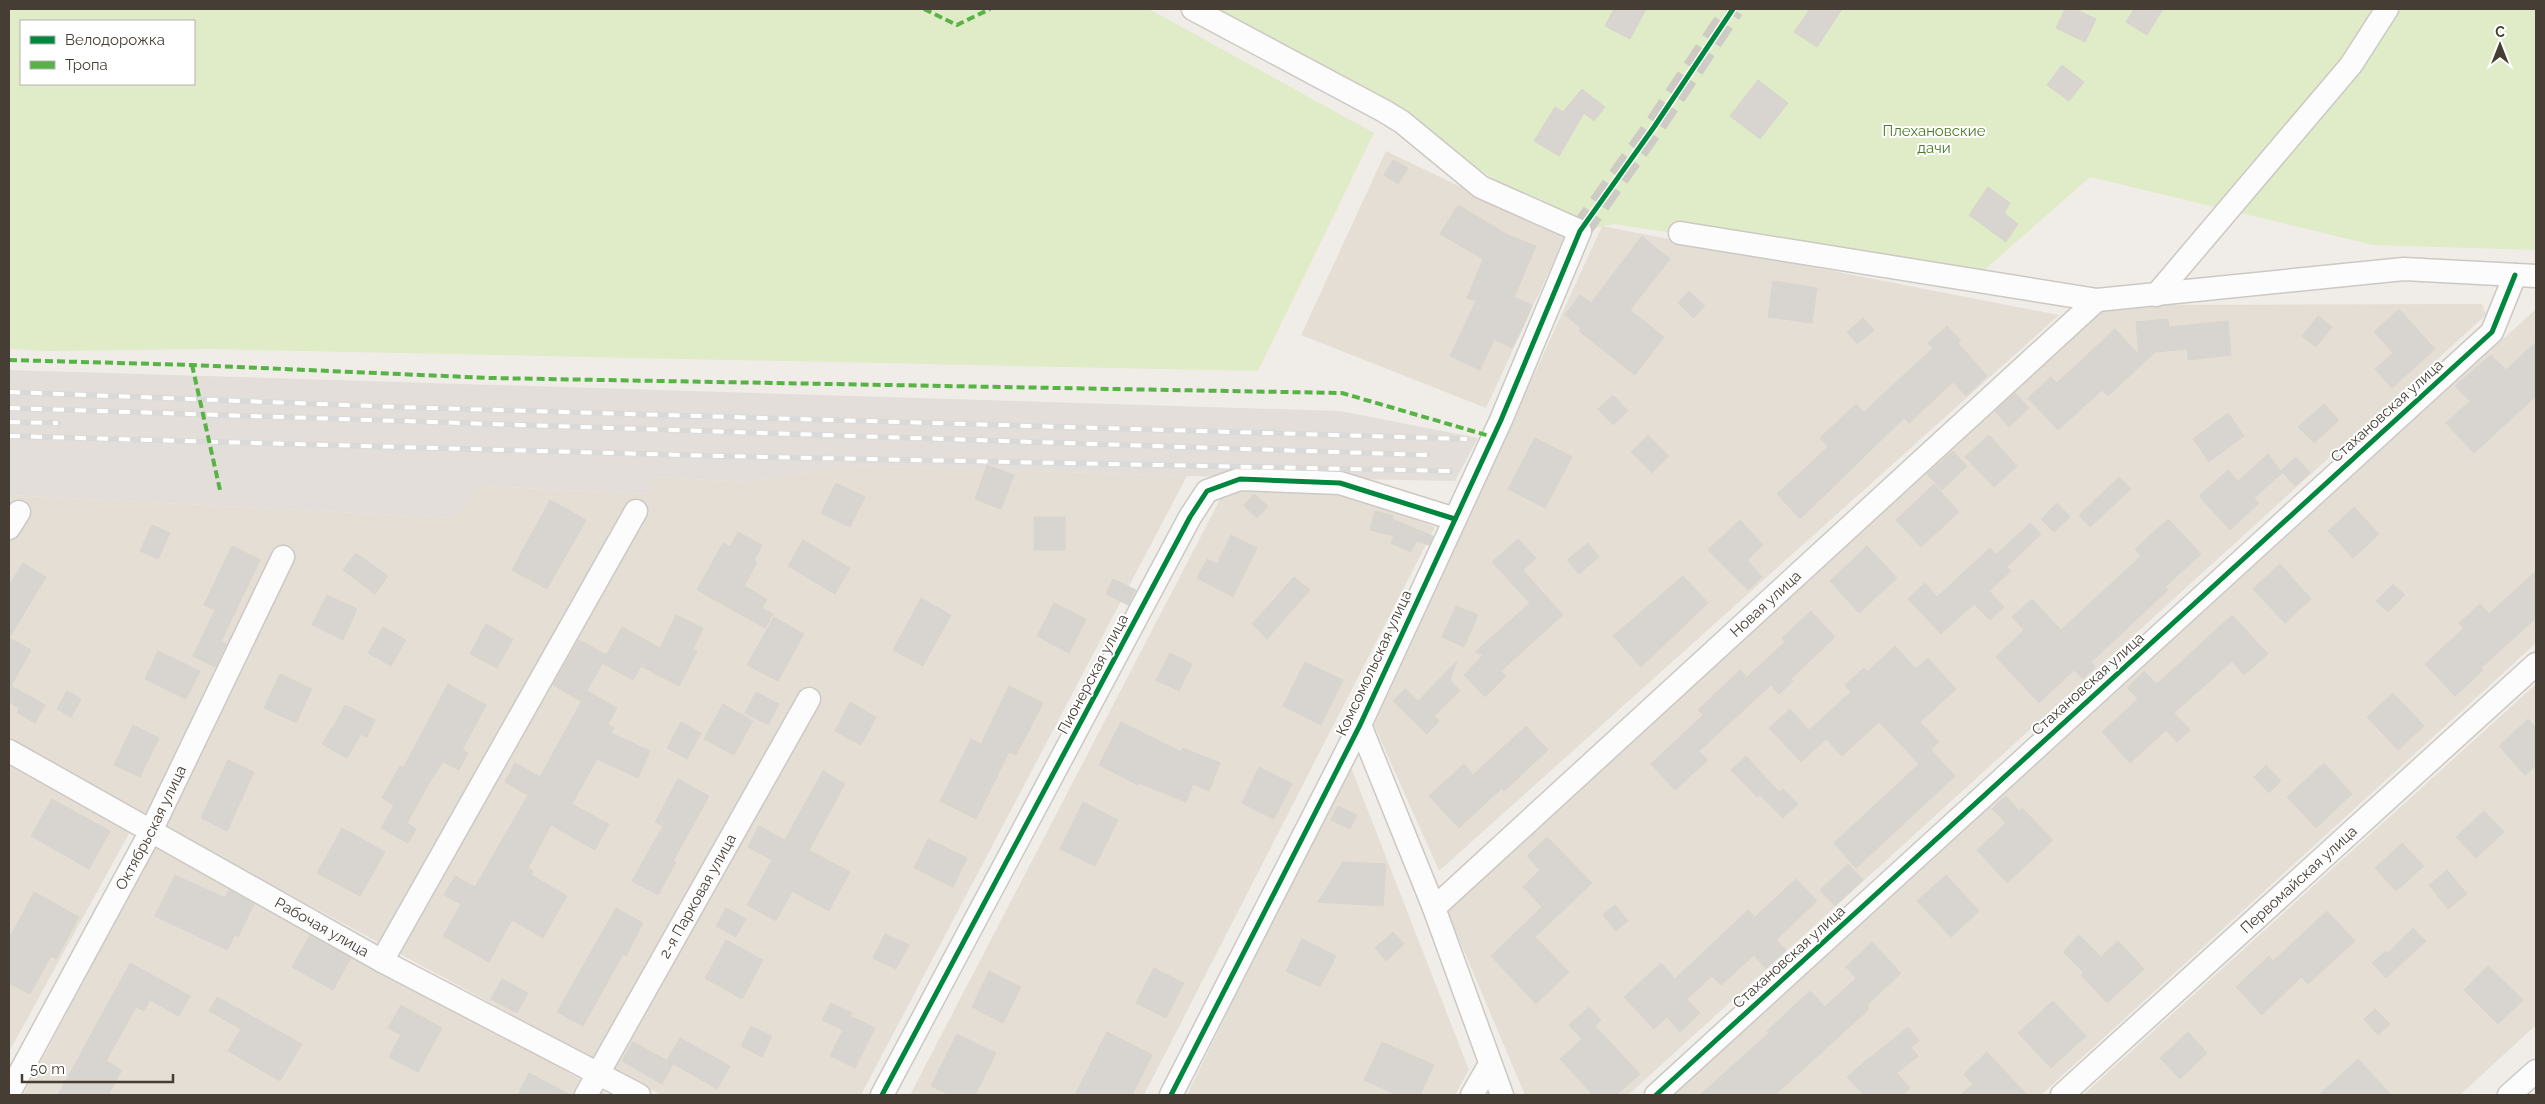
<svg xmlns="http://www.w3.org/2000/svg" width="2545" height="1104" font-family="Raleway,sans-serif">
  <rect width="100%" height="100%" fill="#f0ede8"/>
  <!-- residential -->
  <g fill="#e5ded5">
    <path d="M1386,151l179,86 -79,171 -185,-73z"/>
    <path d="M1602,226l457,89 -620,556 -65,-146z"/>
    <path d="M2482,304l4,11 -858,780h-103l-78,-184 662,-606z"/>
    <path d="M2536,309v334l-495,452h-368z"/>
    <path d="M850,465l337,11 -326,619h-200l-652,-352v-248l446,23 27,-32 167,8 5,-17 94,5z"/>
    <path d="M1226,488l113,3 96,36 -291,568h-234z"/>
    <path d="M2536,684v341l-76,70h-377z"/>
    <path d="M9,761l122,69 -122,222z"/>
    <path d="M1349,762l120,308 -14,25h-268z"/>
    <path d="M158,842l450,253h-585z"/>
  </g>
  <!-- industrial -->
  <path fill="#e3ded9" d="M9,370l1331,41 138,27 -23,43 -268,-5 -337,-11 -102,17 -93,-5 -5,17 -168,-8 -27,32 -446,-23z"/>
  <!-- green -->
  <g fill="#e0ebc7" fill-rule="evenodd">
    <path d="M9,9h1140l225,124 -116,238 -1051,-22 -158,2 -40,-2zM21,21h173v63h-173z"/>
    <path d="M1193,9h1343v241l-163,-5 -283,-68 -117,103 -358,-56 -35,7 -196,-120z"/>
  </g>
  <!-- building -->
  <g fill="#d8d4cf" stroke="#d8d4ce">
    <path d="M1614,9h32l-16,30 -25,-13z"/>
    <path d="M1810,9h32l-25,38 -23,-15z"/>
    <path d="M2065,9h10l21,10 -11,23 -29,-14z"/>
    <path d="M2134,9h29l-16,26 -21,-13z"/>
    <path d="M2062,65l22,17 -15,19 -22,-16z"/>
    <path d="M1758,80l30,23 -28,36 -30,-23z"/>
    <path d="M1582,89l23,18 -11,14 -10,-8 -25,43 -25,-15 21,-34 8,5z"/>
    <path d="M1393,160l15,8 -10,16 -14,-9z"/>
    <path d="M1988,187l22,16 -6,10 14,11 -12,18 -37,-27z"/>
    <path d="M1458,205l48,29 30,12 -22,51 18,8 -8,20 -12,23 -18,-9 -14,31 -30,-14 26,-55 -9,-3 16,-39 -43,-25z"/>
    <path d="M1642,236l28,23 -40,51 34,27 -29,38 -56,-44 2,-3 -16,-13 15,-20 11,8z"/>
    <path d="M1773,281l44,7 -5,35 -44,-6z"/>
    <path d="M1689,291l16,15 -12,12 -15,-15z"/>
    <path d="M2399,309l36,40 -43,39 -17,-19 18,-16 -19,-21z"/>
    <path d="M2318,316l14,11 -16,20 -14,-11z"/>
    <path d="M1863,318l11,12 -17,14 -10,-12z"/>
    <path d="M2168,319l1,8 59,-6 3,34 -43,5 -1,-11 -32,3 -47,44 -6,-6 -44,40 -30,-32 23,-21 6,6 58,-54 24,26 -3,-33z"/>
    <path d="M1947,326l14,15 -3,2 29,33 -21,20 -13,-14 -44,41 -5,-5 -104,101 -23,-25 51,-47 -8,-9 36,-34 8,8 69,-64 -5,-5z"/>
    <path d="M2536,342v54l-62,57 -28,-30 24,-22 -15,-15 36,-31 15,15z"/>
    <path d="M2015,393l14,15 -20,19 -14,-16z"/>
    <path d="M1613,395l15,16 -15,14 -15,-16z"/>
    <path d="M2324,404l15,16 -25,23 -16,-16z"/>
    <path d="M2228,413l16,23 -35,26 -16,-23z"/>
    <path d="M1648,435l21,21 -17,17 -21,-21z"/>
    <path d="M1989,435l28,31 -23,21 -29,-30z"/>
    <path d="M1535,438l37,19 -27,51 -37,-19z"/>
    <path d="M1953,451l14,15 -25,24 -15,-16z"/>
    <path d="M2268,454l14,19 -28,25 5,5 -29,27 -31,-34 29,-26 10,11z"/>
    <path d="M2296,457l14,16 -15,13 -14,-15z"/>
    <path d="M987,465l27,10 -13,34 -26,-10z"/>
    <path d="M2119,477l12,12 -41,38 -11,-12z"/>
    <path d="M836,483l29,14 -15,30 -29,-14z"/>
    <path d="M1934,484l25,28 -38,35 -25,-27z"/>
    <path d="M1254,494l14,12 -11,12 -13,-12z"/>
    <path d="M550,500l36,20 -39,69 -35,-19z"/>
    <path d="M2057,503l13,14 -16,15 -13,-13z"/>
    <path d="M2354,507l25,27 -26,24 -25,-27z"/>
    <path d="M1375,511l18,5 -1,3 41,17 -4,9 -13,-4 -5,11 -20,-9 3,-7 -24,-6z"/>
    <rect x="1034" y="517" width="31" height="33"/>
    <path d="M2168,519l33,35 -36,33 3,3 -77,72 4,5 -12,12 -9,-9 -35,33 -43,-46 28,-27 -12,-13 20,-18 29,31 80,-74 -6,-7z"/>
    <path d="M1740,520l23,25 -16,15 15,17 -14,13 -40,-40z"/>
    <path d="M2030,523l11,11 -34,33 4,4 -22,20 15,16 -14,13 -16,-16 -33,30 -33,-35 17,-16 12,14 53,-49 6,7z"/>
    <path d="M152,525l18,8 -12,26 -18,-8z"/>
    <path d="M738,532l24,13 -8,15 3,2 -13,24 23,13 -5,9 11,6 -8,14 -68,-38 26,-47 7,4z"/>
    <path d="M1231,535l26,13 -24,49 -36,-19 10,-19 10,5z"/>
    <path d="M1518,539l18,19 -13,12 40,45 -62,56 5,5 -21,21 -21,-22 19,-20 -8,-3 55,-49 -38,-41z"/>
    <path d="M803,540l47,28 -15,26 -47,-28z"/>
    <path d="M1588,543l11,14 -20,17 -12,-14z"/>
    <path d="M232,546l28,14 -39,82 5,2 -11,23 -22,-11 22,-46 -11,-5z"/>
    <path d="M1867,546l30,32 -38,35 -29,-32z"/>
    <path d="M356,553l32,23 -13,18 -32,-24z"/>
    <path d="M23,563l23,14 -37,61 22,12 -20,36 34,19 -10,18 -18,-10 2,-5 -10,-6v-116z"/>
    <path d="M2280,564l31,35 -26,24 -32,-34z"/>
    <path d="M2536,571v47l-55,50 2,2 -28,26 -30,-32 39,-36 -5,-5 21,-19 9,10z"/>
    <path d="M1683,576l25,27 -67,64 -28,-31z"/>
    <path d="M1294,577l16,13 -43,49 -15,-15z"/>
    <path d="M1113,579l23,11 -8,15 -22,-11z"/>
    <path d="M2393,584l12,11 -17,17 -12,-11z"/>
    <path d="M327,595l30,14 -14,31 -31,-15z"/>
    <path d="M921,598l30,17 -28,51 -30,-16z"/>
    <path d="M1054,603l32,16 -17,34 -32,-17z"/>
    <path d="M1456,606l22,9 -14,32 -22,-10z"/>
    <path d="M1811,611l24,26 -44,42 2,2 -14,13 -8,-9 -72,66 9,9 -33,30 -24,-26 52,-49 -5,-5 42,-40 7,7 38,-35 -3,-4z"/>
    <path d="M676,615l27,13 -10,21 4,2 -18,35 -38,-20 -8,14 -31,-17 20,-36 38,21z"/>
    <path d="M2232,615l36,39 -24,21 -12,-14 -58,52 16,17 -13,12 -11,-12 -36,33 -28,-31 36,-33 -11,-11 17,-17 13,13z"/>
    <path d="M774,617l30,17 -26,47 -31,-16z"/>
    <path d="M486,624l27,15 -16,29 -27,-14z"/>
    <path d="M383,627l23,13 -15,26 -23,-13z"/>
    <path d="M579,640l28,15 -26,46 -28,-16z"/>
    <path d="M1895,646l21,23 12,-11 28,31 -36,33 19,20 -8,8 24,26 -99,92 -22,-25 85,-79 -40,-42 -37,34 -16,-17 -25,23 -32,-34 21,-19 19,21 42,-38 -6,-7 19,-17 3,4z"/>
    <path d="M158,651l42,20 -14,28 -41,-20z"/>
    <path d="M1170,653l22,11 -13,27 -23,-11z"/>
    <path d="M1457,661l-7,19 10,11 -26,25 5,5 -12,13 -34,-33 12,-12 13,12z"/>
    <path d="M1305,662l38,18 -22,45 -38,-19z"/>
    <path d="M280,674l32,15 -16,34 -32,-15z"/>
    <path d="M448,684l38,21 -24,45 6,3 -9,17 -16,-8 -12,18 -24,43 9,6 -8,14 -27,-15 13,-23 -12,-7 18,-32 3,2z"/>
    <path d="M1009,686l34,17 -27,52 -7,-3 -33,67 -36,-18 31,-62 10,5z"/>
    <path d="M67,691l14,8 -10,18 -14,-8z"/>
    <path d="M587,691l30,17 -9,16 6,4 -3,5 39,18 -12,27 -41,-19 -25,45 37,20 -14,26 -44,-25 -23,43 5,3 -2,4 36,21 -24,42 -31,-18 -23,42 -46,-26 18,-32 -17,-9 11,-19 20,11 53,-92 -23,-13 10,-19 25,14z"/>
    <path d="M756,692l23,12 -11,21 -23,-12z"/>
    <path d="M2393,693l31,33 -26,24 -31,-33z"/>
    <path d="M850,702l26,15 -15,28 -26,-14z"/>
    <path d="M723,704l30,17 -19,34 -30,-16z"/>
    <path d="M345,705l30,15 -8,17 -6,-3 -14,24 -25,-14 10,-17 1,1z"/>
    <path d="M2528,719l8,9v37l-11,10 -26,-29z"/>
    <path d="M681,722l20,11 -14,26 -20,-11z"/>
    <path d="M1121,722l60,30 2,-4 37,15 -11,28 -16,-7 -7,18 -47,-19 -1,2 -39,-20z"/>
    <path d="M133,725l26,13 -19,39 -26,-12z"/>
    <path d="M1526,726l22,24 -44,41 -2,-3 -43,40 -30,-32 35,-32 9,11z"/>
    <path d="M1746,756l33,36 4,-3 15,15 -15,14 -23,-23 -3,2 -26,-27z"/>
    <path d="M228,760l26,12 -27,59 -26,-13z"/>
    <path d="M2324,763l28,31 -36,34 -29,-31z"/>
    <path d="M2266,765l15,16 -12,12 -15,-16z"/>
    <path d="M1259,767l33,17 -18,35 -32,-16z"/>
    <path d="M823,771l22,13 -36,66 41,22 -21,39 -37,-20 -16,30 -29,-16 25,-45 -24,-13 11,-21 26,14z"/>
    <path d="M678,779l31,17 -36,65 3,1 -18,33 -26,-14 31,-55 -8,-4z"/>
    <path d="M2006,796l13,15 3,-3 31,32 -46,43 -30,-33 29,-27 -14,-14z"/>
    <path d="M52,799l58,32 -21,38 -58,-33z"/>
    <path d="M1083,802l35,18 -23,46 -35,-17z"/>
    <path d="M1338,806l19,9 -7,14 -19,-9z"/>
    <path d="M2484,811l20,21 -28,26 -20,-21z"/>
    <path d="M342,828l43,24 -25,44 -43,-23z"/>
    <path d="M1547,837l45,46 -57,54 34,35 -33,32 -45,-48 51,-49 -19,-20 17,-17 -13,-14z"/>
    <path d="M928,839l39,19 -14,29 -39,-19z"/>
    <path d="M2402,843l22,23 -28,25 -21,-23z"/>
    <path d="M1343,862l43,2 -3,42 -65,-4z"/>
    <path d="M1848,864l15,16 -28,26 -15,-16z"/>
    <path d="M2447,870l20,24 -19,15 -19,-24z"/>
    <path d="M175,875l50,23 4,-8 25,14 -16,33 -3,-2 -8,15 -72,-34z"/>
    <path d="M1946,875l33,36 -28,26 -34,-36z"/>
    <path d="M1796,879l21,22 -41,39 10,10 -20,19 -12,-14 -33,30 -9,-9 -25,23 13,14 -20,19 -13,-15 -13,12 -30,-32 37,-34 14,16 73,-69 7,7z"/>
    <path d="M34,892l45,25 -23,42 -5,-3 -21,38 -21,-11v-44z"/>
    <path d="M1615,905l13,16 -12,10 -13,-16z"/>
    <path d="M616,908l27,15 -17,33 -3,-2 -40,72 -26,-14z"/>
    <path d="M726,908l20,11 -10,18 -20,-11z"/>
    <path d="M2327,911l28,30 -47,43 -7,-7 -39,38 -26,-28 33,-31 4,5z"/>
    <path d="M2413,928l13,13 -40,37 -14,-15 14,-12 2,2z"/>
    <path d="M1393,932l11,12 -18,17 -11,-13z"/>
    <path d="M885,934l24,11 -13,24 -23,-11z"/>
    <path d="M310,935l41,23 -18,32 -41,-23z"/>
    <path d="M2079,935l22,22 17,-16 26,28 -37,34 -26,-28 3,-2 -21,-21z"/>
    <path d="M1302,939l34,17 -16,31 -34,-16z"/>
    <path d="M726,940l37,20 -21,39 -37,-21z"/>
    <path d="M1872,942l29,31 -33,31v6l-93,85h-75l69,-62 -2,-2 43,-40 15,16 31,-29 -10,-11z"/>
    <path d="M130,963l60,33 -11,20 -29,-16 -6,11 -8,-4 -30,54 16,9 -14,25h-50z"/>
    <path d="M2488,966l35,34 -25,24 -34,-34z"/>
    <path d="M1154,968l30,15 -18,35 -30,-15z"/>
    <path d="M989,971l32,16 -18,36 -31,-16z"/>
    <path d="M502,979l26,14 -11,20 -26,-14z"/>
    <path d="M217,997l85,47 -22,37 -52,-30 13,-22 -32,-18z"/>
    <path d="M2053,1001l33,35 -35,32 -33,-35z"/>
    <path d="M831,1003l21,10 -2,3 25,12 -20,40 -25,-12 13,-26 -21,-10z"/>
    <path d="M401,1005l41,23 -24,44 -29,-15 12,-22 -13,-7z"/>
    <path d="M1589,1007l12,13 -6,6 45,48 -24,21h-23l-33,-36 22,-20 -13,-14z"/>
    <path d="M2375,1009l15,15 -12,11 -14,-16z"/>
    <path d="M751,1026l21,10 -10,21 -21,-11z"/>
    <path d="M1908,1027l11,14 -8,6 7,9 -21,17 13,15 -8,7h-38l-17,-18 23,-20v1z"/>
    <path d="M1107,1032l45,23 -20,40h-57z"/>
    <path d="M2188,1032l19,21 -27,26 -20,-21z"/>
    <path d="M957,1034l39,19 -21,42h-25l-19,-9z"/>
    <path d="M680,1038l50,28 -13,23 -50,-29z"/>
    <path d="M633,1042l40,22 -11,20 -40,-23z"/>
    <path d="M1382,1042l52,23 -14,30h-23l-33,-15z"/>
    <path d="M1987,1052l40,43h-66l12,-11 -9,-10z"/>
    <path d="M2358,1059l33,36h-72z"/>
    <path d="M529,1073l41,22h-52z"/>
  </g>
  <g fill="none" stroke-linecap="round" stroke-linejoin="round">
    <!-- minor-tunnel -->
    <path stroke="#cecac4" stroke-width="22" stroke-dasharray="22 11" stroke-linecap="butt" d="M1580,231l74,-104 79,-118"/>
    <!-- minor casing -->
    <g stroke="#ccc9c4" stroke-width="25">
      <g id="minor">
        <path d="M1680,233l417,67 307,-31 132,7"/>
        <path d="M2156,295l195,-230 36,-56"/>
        <path d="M9,528l10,-16"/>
        <path d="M1360,725l74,183 68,187"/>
        <path id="s1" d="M9,751l373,210 257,134"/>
        <path id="s2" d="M1434,908l663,-608"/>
        <path d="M382,961l254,-450"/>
        <path id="s3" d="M9,1093l142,-262 132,-274"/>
        <path id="s4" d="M586,1095l223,-396"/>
        <path d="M882,1095l308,-578 17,-26 33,-12 100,4 115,36"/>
        <path d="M1171,1095l189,-370 141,-305 79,-189 -99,-44 -79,-65 -18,-11 -191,-102"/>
        <path d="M1472,1095l18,-31"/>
        <path d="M1656,1095l836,-763 23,-57"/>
        <path id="s5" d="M2062,1095l474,-431"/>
        <path d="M2509,1095l27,-24"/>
      </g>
    </g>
    <!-- minor -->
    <use href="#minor" stroke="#fdfcfc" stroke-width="22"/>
    <!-- rail casing -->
    <g stroke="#d9d9d8" stroke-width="5.5">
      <g id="rail">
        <path d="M9,392l388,15 1070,32"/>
        <path d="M9,408l1418,47"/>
        <path d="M9,422l49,1"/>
        <path d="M9,436l709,20 733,15"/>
      </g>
    </g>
    <!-- rail -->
    <use href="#rail" stroke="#fff" stroke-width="4" stroke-dasharray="11" stroke-linecap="butt"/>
    <!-- quiet -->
    <g stroke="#57b346" stroke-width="4" stroke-dasharray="8 4" stroke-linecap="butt">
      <path d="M924,9l33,16 33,-16"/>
      <path d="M9,360l183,5 298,13 852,15 151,44"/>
      <path d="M192,365l28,125"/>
    </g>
    <!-- cycleway casing -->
    <g stroke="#fff" stroke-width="8">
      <g id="cycleway">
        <path d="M882,1095l308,-578 17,-26 33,-12 100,4 115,36"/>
        <path d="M1171,1095l189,-370 141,-305 79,-189 74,-104 79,-118"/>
        <path d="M1656,1095l836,-763 23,-57"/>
      </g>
    </g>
    <!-- cycleway -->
    <use href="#cycleway" stroke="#00873e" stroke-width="5"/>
  </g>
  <g text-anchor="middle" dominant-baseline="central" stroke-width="4" stroke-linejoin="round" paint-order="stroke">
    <!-- park labels -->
    <g font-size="15" fill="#4d7b25" stroke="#fff">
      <text x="1934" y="131">Плехановские<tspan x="1934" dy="17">дачи</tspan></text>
    </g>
    <!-- street labels -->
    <g font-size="15" fill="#463e34" stroke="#fff">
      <text transform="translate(2387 411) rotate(-42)">Стахановская улица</text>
      <text stroke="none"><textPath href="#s2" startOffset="450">Новая улица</textPath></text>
      <text transform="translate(1374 663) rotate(-65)">Комсомольская улица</text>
      <text transform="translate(1093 674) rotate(-62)">Пионерская улица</text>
      <text transform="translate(2088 684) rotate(-42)">Стахановская улица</text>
      <text stroke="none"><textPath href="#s3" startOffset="301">Октябрьская улица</textPath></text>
      <text stroke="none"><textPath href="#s5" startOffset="320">Первомайская улица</textPath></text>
      <text stroke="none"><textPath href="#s4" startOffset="228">2-я Парковая улица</textPath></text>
      <text stroke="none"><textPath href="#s1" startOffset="359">Рабочая улица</textPath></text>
      <text transform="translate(1789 957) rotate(-42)">Стахановская улица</text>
    </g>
  </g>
  <!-- border -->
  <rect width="2545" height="1104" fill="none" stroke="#463e34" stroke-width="20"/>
  <!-- legend -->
  <rect x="20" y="20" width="175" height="65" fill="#ffffff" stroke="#b5b2ae"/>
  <rect x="30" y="36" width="25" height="8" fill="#00873e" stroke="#b5b2ae"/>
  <text x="65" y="45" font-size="15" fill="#463e34">Велодорожка</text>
  <rect x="30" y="61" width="25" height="8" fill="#57b346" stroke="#b5b2ae"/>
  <text x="65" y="70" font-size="15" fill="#463e34">Тропа</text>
  <!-- north arrow -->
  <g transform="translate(2500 45)" stroke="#ffffff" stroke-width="4" paint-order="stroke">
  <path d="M0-4L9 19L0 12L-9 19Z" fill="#463e34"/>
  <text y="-8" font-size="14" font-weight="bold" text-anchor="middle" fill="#463e34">С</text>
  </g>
  <!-- scale -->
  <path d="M22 1074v8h151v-8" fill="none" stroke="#463e34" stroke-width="2.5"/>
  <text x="30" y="1074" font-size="15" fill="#463e34" stroke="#ffffff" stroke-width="4" paint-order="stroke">50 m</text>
</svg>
